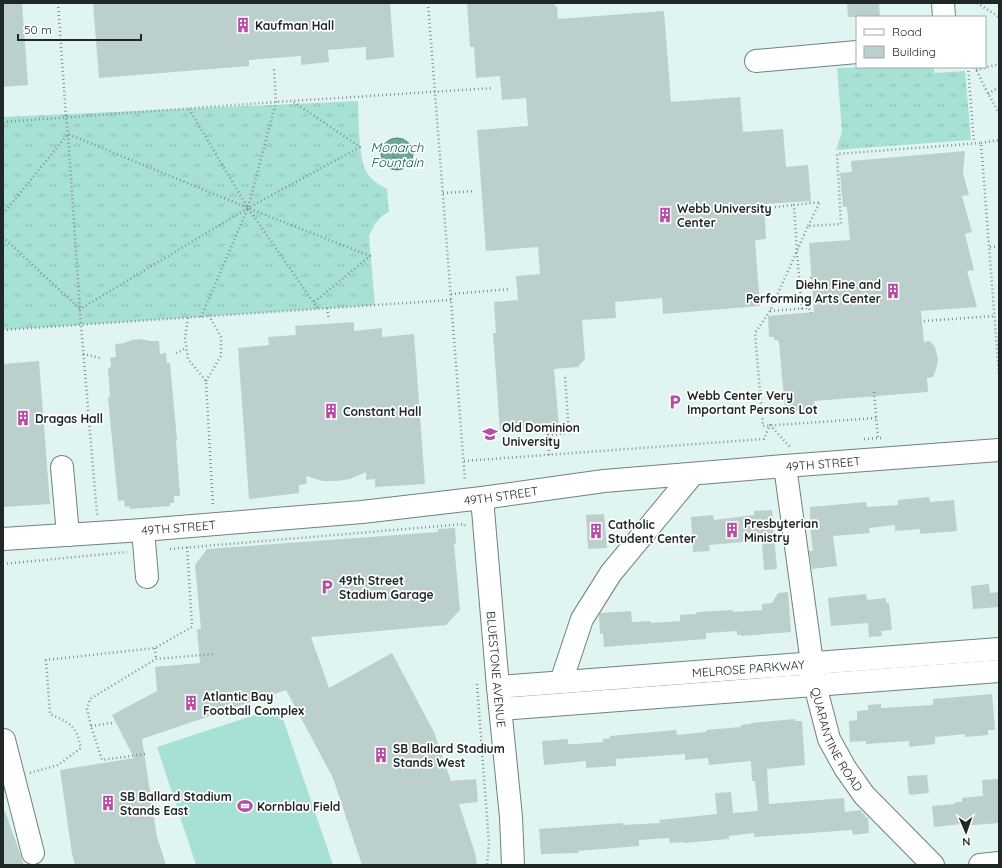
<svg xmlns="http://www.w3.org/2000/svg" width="1002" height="868" font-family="Quicksand,sans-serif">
  <defs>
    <pattern id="grass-tufts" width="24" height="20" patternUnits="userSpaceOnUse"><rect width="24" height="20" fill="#a7e0d5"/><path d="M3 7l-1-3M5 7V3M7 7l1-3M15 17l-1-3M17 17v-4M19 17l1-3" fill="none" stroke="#8fc0b7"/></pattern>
    <pattern id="water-ripples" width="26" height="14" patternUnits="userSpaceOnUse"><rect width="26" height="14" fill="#6da69c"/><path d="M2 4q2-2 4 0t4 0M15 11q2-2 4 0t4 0" fill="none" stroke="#59877f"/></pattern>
  </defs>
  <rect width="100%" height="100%" fill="#e0f5f1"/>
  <!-- grass -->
  <g fill="url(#grass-tufts)">
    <path d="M876,67h57l2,6 30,-2 6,69 -135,10 6,-18 -5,-64z"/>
    <path d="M358,101c1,19 0,57 9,72 5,8 13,12 20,16l2,23 -7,4 -7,8 -6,12 6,69 -372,25v-213z"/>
  </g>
  <!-- pitch -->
  <path fill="#a7e0d5" d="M279,707l54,158h-137l-39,-118z"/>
  <!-- water -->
  <circle fill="url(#water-ripples)" stroke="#568079" cx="397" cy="154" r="16"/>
  <!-- building -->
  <g fill="#bbd0cc">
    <path d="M3,3h19l6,82 -25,2z"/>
    <path d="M93,3h297l4,54 -28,3v-13l-38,3 1,12 -28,3v-9l-52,4v6l-150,12z"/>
    <path d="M467,3h86l4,4 1,12 106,-8 7,91 69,-5 3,35 40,-3 3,38 22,-2 3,36 -47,3 2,35 -11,1 5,66 -97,8 -1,-16 -47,4 1,16 -34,2 3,39 -7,8 -24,2 5,57 -59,5 -7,-98h3l-2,-31 24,-2 -2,-24 24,-2 -2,-27 -52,4 -9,-121 51,-4 -2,-28 -24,2 -2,-24 -24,2 -2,-31h-4z"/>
    <path d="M847,3h32l1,14h-32z"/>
    <path d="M965,151l-2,22 6,22 -7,1 10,36 -7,2 9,36 -7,1 10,36 -56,4 3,31 6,-1 5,6 3,12 -1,7 -4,11 -6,1 1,14 -114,9 1,5 -5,1v3l-20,1 -1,-3 -4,1 -6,-67h-1v-2h-4v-3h-5l-1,-21 46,-4 -5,-69 41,-3 -3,-33h-4l-3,-34 12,-1 -1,-11z"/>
    <path d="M354,322v9l28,-3v9l32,-3 11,150 -50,3v-8l-9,1v-8l-16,7 -13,2h-14l-17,-5 1,8 -8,1v8l-50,6 -11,-151 31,-3 -1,-8 28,-2 -1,-9z"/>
    <path d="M143,339v1h5l1,1h10l1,13 6,-1 1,10h3l7,77h-1l4,56h-6v7h-4v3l-40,3 -1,-3 -4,1 -1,-7 -6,1 -10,-104h2l-2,-29 3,-1 -1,-9 6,-1 -1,-13 10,-1v-1l6,-1v-1z"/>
    <path d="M39,361l11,143 -47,3v-143z"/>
    <path d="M929,497l1,5 24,-2 3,31 -37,3v-5l-25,2v-6l-26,3 1,5 -37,3 4,30 -25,3 -3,-18h4l-4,-32h1v-12l56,-5 1,5 31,-2v-5z"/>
    <path d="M772,510l5,59 -13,1 -2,-28 -5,1 -1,-2 -47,4 1,6 -17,1 -2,-35 22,-2 1,5 40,-5v-4z"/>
    <path d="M604,514l3,34 -19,1 -2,-34z"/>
    <path d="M455,528l1,16h-2l6,66 -14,15 -135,12 18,51 63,-35 42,79 17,49 25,-2 2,23 -19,2 16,49 2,12h-115l-29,-87 -47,-88 -144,49 15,98 9,28h-91l-3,-11 -12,-84 74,-12 -22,-43 45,-24 -2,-24 45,-4 -3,-34h4l-6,-64 12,-16 231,-17v-3z"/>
    <path d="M989,584l1,9 9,-1v15l-26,2 -2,-23z"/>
    <path d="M788,592l3,40 -50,4v-1h-4v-4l-31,2v6l-102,8 -1,-14 -3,1 -1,-18 1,-3 31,-2 1,11 18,-1 1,2 29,-2v-6l16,-1 1,-2 36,-2v2l29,-2v-6l10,-1 6,-10z"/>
    <path d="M866,594l1,6 19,-2v5h3l3,27 -11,1 1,5 -13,1 -1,-14 -37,3 -3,-28z"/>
    <path d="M992,694l3,36h-7v5l-23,2v-3l-30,3v7l-26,3v-6l-43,3v-3l-16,1 -1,-21 8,-1v-9l11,-1v-5l13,-1v4l52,-3v-6z"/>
    <path d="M795,719v2h7l3,44 -38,4 2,35 75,-6 1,14 16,-2 1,4 2,-1 2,5 2,-1 1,16 -16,2 -1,-5 -98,7v-4l-25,3v3l-45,4v-1l-14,1 -1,-5 -30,2v6l-61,5v2l-37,1 -2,-25 84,-6v2l37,-2 -1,-3 58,-6 -2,-21 16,-1 2,21 25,-2 -3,-30h-3l-1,-20 -42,4 -1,-7 -23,2v-6l-69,5v7l-30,2v-7l-42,4 -2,-24 26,-2v5h9l26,-2v-3l7,-1v-2l66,-6 1,5 29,-3v-2l35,-3v-2l10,-1v-1z"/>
    <path d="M927,775l2,18 -20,2 -2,-19z"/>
    <path d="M999,779v44l-38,3v-2l-27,3 -2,-21 23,-2v-2h7v-4l21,-2 -1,-16z"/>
    <path d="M3,811h2l19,54h-21z"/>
  </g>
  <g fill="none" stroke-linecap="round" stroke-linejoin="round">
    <!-- minor casing -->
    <g stroke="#6f827e" stroke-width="24">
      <g id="minor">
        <path d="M943,3l1,14"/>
        <path d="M756,61l101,-9"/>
        <path id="s1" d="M785,466l30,219 14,54 16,29 19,27 69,70"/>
        <path d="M62,467l6,68"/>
        <path id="s2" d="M482,498l16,189 13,130 2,48"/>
        <path d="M143,530l4,47"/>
        <path id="s3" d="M3,539l140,-9 219,-18 120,-14 122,-17 181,-15 214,-16"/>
        <path d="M561,682l21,-63 29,-46 82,-99"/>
        <path id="s4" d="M498,687l501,-38"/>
        <path d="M501,709l498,-38"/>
        <path d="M4,740l29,113"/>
        <path d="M980,865l19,-2"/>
      </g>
    </g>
    <!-- path -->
    <g stroke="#849290" stroke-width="2.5" stroke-dasharray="1 3" stroke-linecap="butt">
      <path d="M58,3l8,114 2,17 13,191 16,190"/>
      <path d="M428,3l37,478"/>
      <path d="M977,3l22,14"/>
      <path d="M968,67l6,76"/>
      <path d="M975,67l10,21 14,25"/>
      <path d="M976,70l23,-6"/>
      <path d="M988,94l11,-7"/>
      <path d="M189,109l59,99 70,101"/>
      <path d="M3,122l273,-20 217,-14"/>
      <path d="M981,143l18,-3"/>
      <path d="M443,193l32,-2"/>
      <path d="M767,208l27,-3"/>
      <path d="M3,214l65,-80 180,74 122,48 -57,47"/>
      <path d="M3,237l77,72 168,-101 112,-61 -68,-46"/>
      <path d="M990,247h9"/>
      <path d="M799,281l8,-1 5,-3"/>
      <path d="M451,294l59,-5"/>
      <path d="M327,308l2,12"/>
      <path d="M802,309l-5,-56 -3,-48 26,-3 -12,24"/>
      <path d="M770,311l39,-3 2,5"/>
      <path d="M201,317l47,-109 28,-106 -2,-34"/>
      <path d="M188,318l-3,20 3,21 18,22 7,126"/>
      <path d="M924,321l70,-5"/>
      <path d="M3,330l448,-30"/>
      <path d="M176,353l10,-5"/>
      <path d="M83,354l17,4"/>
      <path d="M206,381l15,-25v-19l-12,-21"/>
      <path d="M874,392l4,46"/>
      <path d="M876,418l-113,8 -8,-93 15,-22 38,-85 33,-2 -4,-70 144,-11 18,232"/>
      <path d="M864,439l17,-1"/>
      <path d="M549,455l-1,-20 21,-2 -4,-57"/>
      <path d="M464,461l300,-22 6,-14 20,22"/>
      <path d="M170,549l294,-25 1,2"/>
      <path d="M3,564l124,-12"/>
      <path d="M155,648l1,11"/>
      <path d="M477,684l12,160 -2,21"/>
      <path d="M91,726l21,-3"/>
      <path d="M145,754l-43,6 -11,-34 -4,-17 3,-10 66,-40 58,-5"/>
      <path d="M30,773l28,-8 23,-17c-5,-23 -11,-25 -31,-34l-4,-54 109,-12 37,-21 -5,-81"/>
    </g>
    <!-- minor -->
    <use href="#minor" stroke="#fff" stroke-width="22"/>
  </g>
  <!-- icons -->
  <defs>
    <g id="building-bare" transform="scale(1.2)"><path d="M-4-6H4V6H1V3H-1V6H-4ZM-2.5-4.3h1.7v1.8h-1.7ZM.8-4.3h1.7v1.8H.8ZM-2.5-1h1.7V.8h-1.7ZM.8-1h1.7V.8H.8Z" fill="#bb4ba8" stroke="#fff" stroke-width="2.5" paint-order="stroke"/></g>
    <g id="parking-bare" transform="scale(1.2)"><path d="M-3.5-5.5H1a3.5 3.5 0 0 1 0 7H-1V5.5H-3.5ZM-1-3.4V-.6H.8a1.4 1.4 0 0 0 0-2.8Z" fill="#bb4ba8" stroke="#fff" stroke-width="2.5" paint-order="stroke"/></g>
    <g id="university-bare" transform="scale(1.2)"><path d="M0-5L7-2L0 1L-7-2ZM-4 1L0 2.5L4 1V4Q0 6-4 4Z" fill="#bb4ba8" stroke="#fff" stroke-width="2.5" paint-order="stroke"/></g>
    <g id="stadium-bare" transform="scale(1.2)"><path d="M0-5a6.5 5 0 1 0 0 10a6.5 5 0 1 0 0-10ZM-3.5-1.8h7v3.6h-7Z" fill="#bb4ba8" stroke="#fff" stroke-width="2.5" paint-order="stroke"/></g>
  </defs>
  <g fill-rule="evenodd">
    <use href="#building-bare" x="243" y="25"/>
    <use href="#building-bare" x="665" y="215"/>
    <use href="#building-bare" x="893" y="291"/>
    <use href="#parking-bare" x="675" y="402"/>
    <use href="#building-bare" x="331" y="411"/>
    <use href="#building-bare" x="23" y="418"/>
    <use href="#university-bare" x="490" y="434"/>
    <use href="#building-bare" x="732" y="530"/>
    <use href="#building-bare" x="596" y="531"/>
    <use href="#parking-bare" x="327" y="587"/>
    <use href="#building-bare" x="191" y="703"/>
    <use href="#building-bare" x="381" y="755"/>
    <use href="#building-bare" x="108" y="803"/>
    <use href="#stadium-bare" x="245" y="806"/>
  </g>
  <g text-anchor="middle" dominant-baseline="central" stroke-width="3.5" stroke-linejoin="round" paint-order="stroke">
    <!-- poi labels -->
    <g font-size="12" font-weight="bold" fill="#202827" stroke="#fff" text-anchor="start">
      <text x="255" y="25">Kaufman Hall</text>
      <text x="677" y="208">Webb University<tspan x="677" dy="14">Center</tspan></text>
      <text x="881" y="284" text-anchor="end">Diehn Fine and<tspan x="881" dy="14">Performing Arts Center</tspan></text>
      <text x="687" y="395">Webb Center Very<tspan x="687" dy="14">Important Persons Lot</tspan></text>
      <text x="343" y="411">Constant Hall</text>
      <text x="35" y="418">Dragas Hall</text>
      <text x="502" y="427">Old Dominion<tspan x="502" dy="14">University</tspan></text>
      <text x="744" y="523">Presbyterian<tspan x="744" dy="14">Ministry</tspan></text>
      <text x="608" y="524">Catholic<tspan x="608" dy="14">Student Center</tspan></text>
      <text x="339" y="580">49th Street<tspan x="339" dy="14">Stadium Garage</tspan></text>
      <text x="203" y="696">Atlantic Bay<tspan x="203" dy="14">Football Complex</tspan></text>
      <text x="393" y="748">SB Ballard Stadium<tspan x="393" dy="14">Stands West</tspan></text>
      <text x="120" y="796">SB Ballard Stadium<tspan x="120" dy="14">Stands East</tspan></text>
      <text x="257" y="806">Kornblau Field</text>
    </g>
    <!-- street labels -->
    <g font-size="12" fill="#202827" stroke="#fff">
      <text stroke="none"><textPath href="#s3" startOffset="824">49TH STREET</textPath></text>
      <text stroke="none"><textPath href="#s3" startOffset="500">49TH STREET</textPath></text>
      <text stroke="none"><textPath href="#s3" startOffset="176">49TH STREET</textPath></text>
      <text stroke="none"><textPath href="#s4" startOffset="251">MELROSE PARKWAY</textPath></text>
      <text stroke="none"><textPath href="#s2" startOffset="172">BLUESTONE AVENUE</textPath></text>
      <text stroke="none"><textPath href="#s1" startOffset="280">QUARANTINE ROAD</textPath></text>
    </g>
    <!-- water labels -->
    <g font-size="13" font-style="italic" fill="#00564c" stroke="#fff">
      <text x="397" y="147">Monarch<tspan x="397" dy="15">Fountain</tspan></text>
    </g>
  </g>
  <!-- border -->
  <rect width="1002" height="868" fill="none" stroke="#202827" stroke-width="8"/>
  <!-- legend -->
  <rect x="856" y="16" width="130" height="52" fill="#ffffff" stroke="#a6a9a9"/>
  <rect x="864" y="29" width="20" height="6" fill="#ffffff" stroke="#a6a9a9"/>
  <text x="892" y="36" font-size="12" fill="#202827">Road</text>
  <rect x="864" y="46" width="20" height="12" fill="#bbd0cc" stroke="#a6a9a9"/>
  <text x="892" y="56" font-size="12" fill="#202827">Building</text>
  <!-- north arrow -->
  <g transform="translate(966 832) rotate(178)" stroke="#ffffff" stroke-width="3" paint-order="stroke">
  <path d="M0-3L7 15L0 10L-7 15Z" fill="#202827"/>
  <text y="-6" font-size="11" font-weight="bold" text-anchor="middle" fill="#202827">N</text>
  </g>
  <!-- scale -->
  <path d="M18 34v6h123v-6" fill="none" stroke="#202827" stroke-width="2"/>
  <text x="24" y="34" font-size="12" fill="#202827" stroke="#ffffff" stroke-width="3" paint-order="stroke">50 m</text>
</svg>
